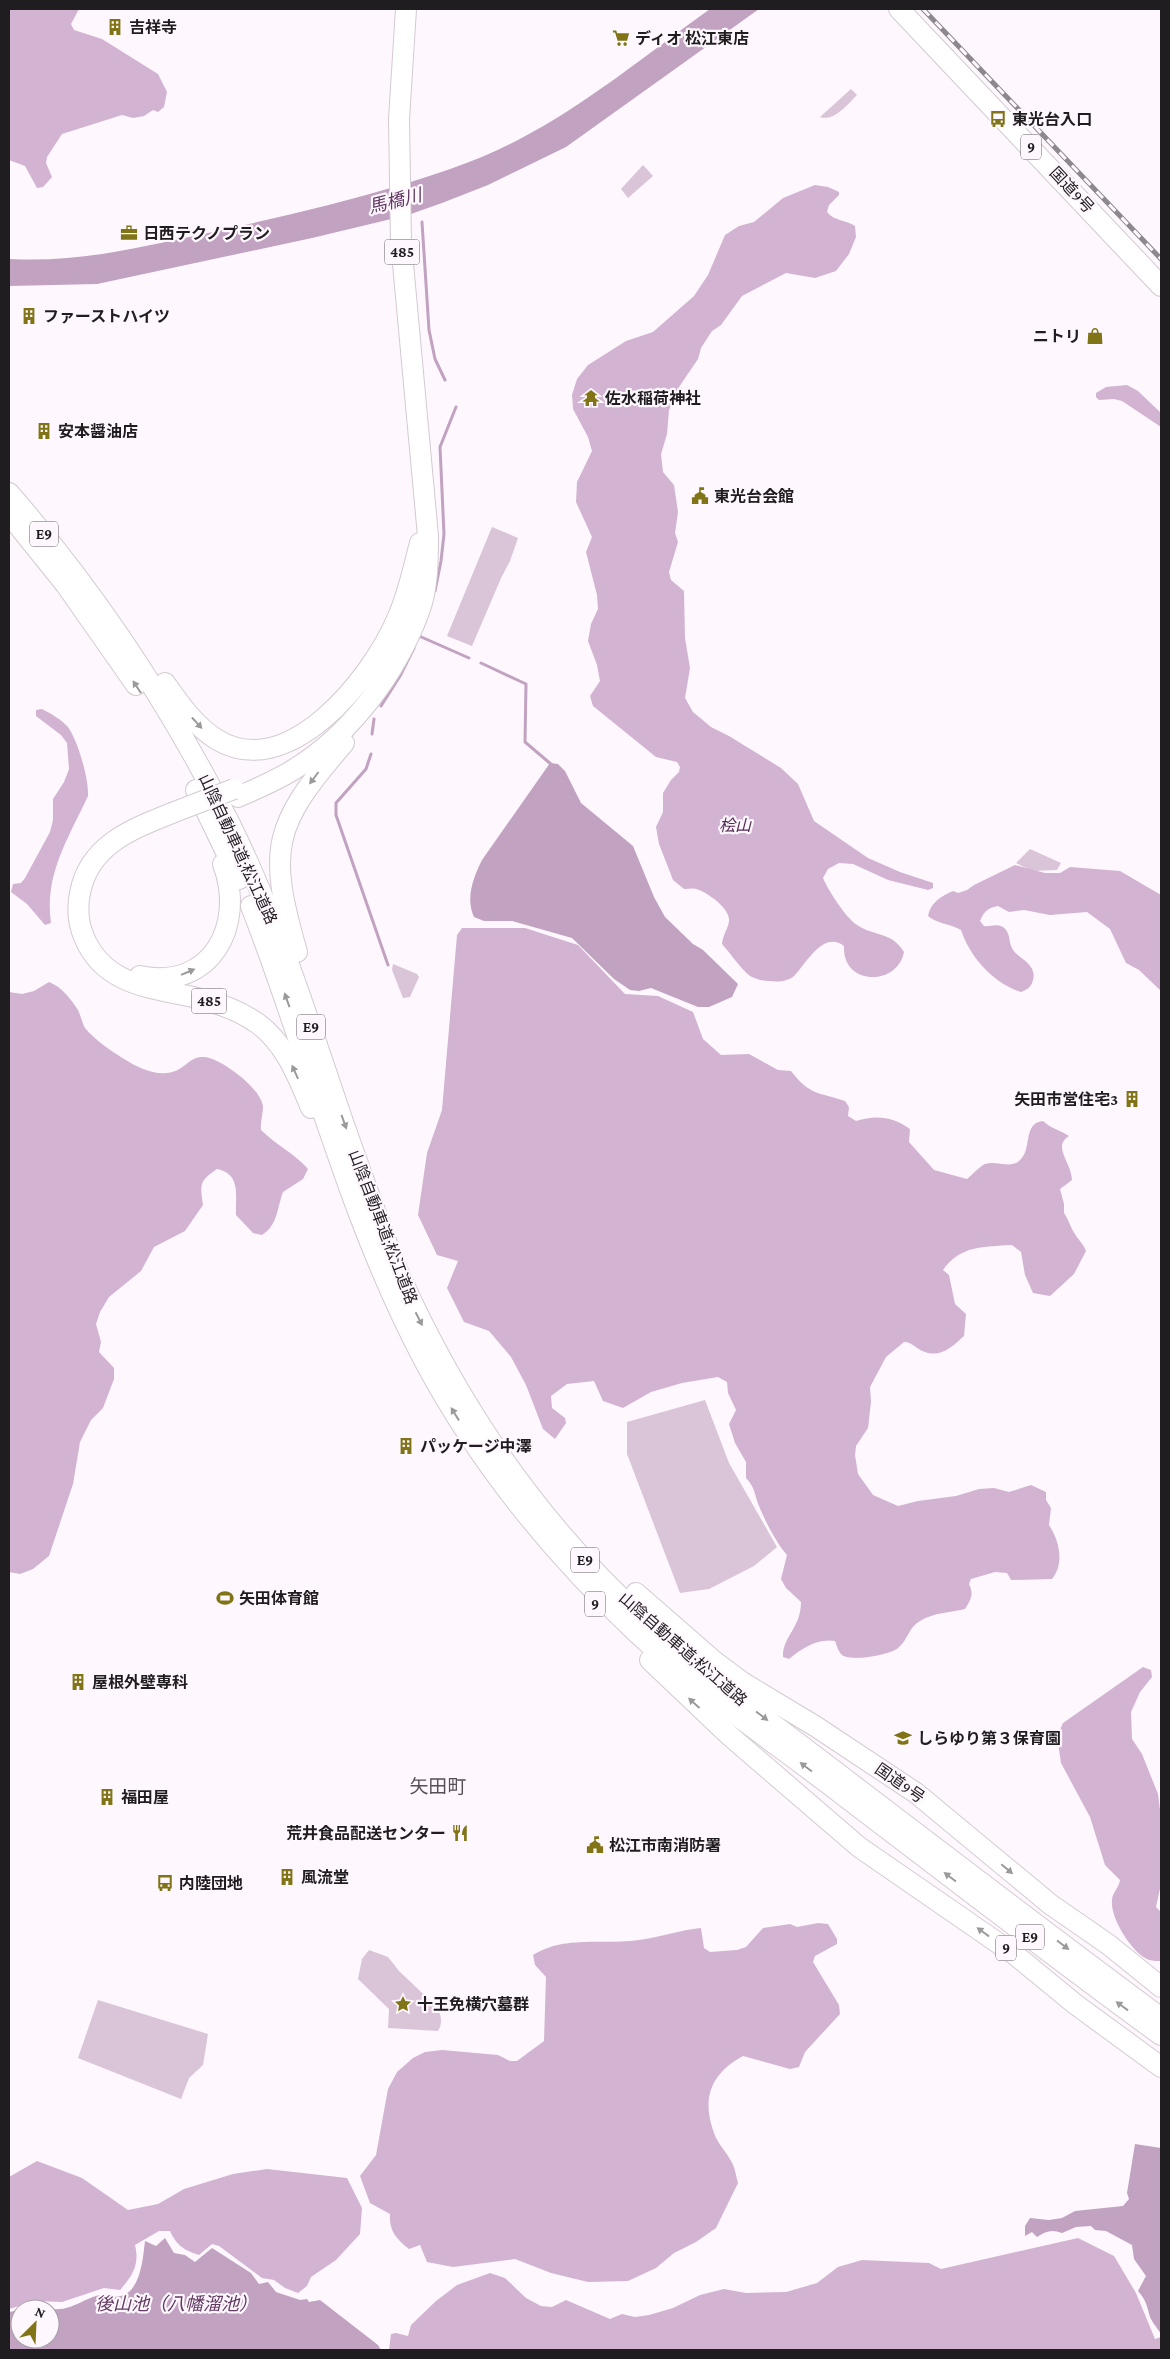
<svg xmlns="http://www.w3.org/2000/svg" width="1170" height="2359" font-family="'Crimson Pro','Noto Sans JP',serif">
  <rect width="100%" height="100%" fill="#fef7fe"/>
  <!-- green -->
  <g fill="#d9c4d8">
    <path d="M851,89l6,6c-9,9 -23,27 -37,22z"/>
    <path d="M643,165l10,11 -25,22 -7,-9z"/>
    <path d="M492,527l26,11 -8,23 -8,15 -30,70 -25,-10z"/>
    <path d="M1030,849l31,14 -4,7 -25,1 -16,-8z"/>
    <path d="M393,964l24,10 2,3 -9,20 -7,1 -11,-28z"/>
    <path d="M705,1400l24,63 48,84 -23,19 -45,23 -29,4 -53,-139v-32z"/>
    <path d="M369,1950l19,7 11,14 39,37c3,8 5,15 0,23l-50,-3 1,-19 -31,-30 4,-20z"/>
    <path d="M98,2000l110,34 -5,31 -14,13 -8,21 -103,-41z"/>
  </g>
  <!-- forest -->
  <g fill="#d3b3d2">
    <path d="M9,9h70l-8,15 3,6 28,9 56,35 9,18 -3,15 -6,5 -5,-2 -9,6 -11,2 -11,-3 -60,19 -15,23 -1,6 6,14 -9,10 -6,1 -12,-22 -16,-6z"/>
    <path d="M815,185l13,2 11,5v3l-10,10 -2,7c7,9 19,8 28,14l1,11 -7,17 -13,17 -21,7 -29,-5 -44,23 -21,29 -9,6 -11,17 -3,11 -19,28 -10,23 -2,24 -6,20 2,18 11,13 4,27 -3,21 3,9 -9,30 2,8 13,11 1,47 5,30 -5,30 8,14 18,15 18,9 52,32 17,16 16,37 54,37 32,14 33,11v5l-5,2 -40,-10 -35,-16 -14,-1 -11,6 -5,9c5,12 23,40 34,47 18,12 34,6 47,27 -6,34 -62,35 -60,-6 -21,-16 -38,18 -50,30 -7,6 -17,6 -25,5 -6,0 -14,-2 -19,-5 -10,-8 -19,-22 -28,-32 1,-10 6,-15 7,-23 2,-12 -23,-30 -33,-32 -4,-1 -8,0 -12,0l-11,-9 -14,-36 -3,-17 7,-15v-19l8,-13 8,-8 1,-5 -3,-5 -21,-5 -63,-51 -3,-10 10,-15 -3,-16 -9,-24 3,-17 7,-15 -1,-14 -11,-43 6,-15 -16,-35 1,-20 15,-31 -4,-14 -15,-28 -1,-14 5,-16 11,-14 38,-24 27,-9 41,-36 14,-21 17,-40 14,-9 15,-4 29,-24z"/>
    <path d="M1127,385l11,6 23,22v14l-39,-26 -8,-2 -15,1 -3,-3v-4l10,-6z"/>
    <path d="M42,709c8,4 20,11 26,18 10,14 21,52 20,69 -20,43 -44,79 -37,127l-6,2 -18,-21 -16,-12 2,-8 8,-1 4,-5 25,-46 3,-12v-21l11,-17 5,-13 -2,-26 -6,-8 -25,-19v-6z"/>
    <path d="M1015,865l30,8h15l10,-6 50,4 41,24v96l-22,-21 -13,-7 -16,-34 -23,-17 -37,3 -26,-5 -15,2 -11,-6c-10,2 -14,5 -18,15l4,5c6,1 13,-3 19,1 8,6 5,13 9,21 5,11 28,16 20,35 -2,5 -6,7 -11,9 -28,-9 -51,-35 -60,-62 -10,-6 -26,-7 -33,-14 2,-13 13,-20 25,-25l5,2 9,-3 7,-5z"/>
    <path d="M462,928h63l53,17 47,49 33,2 35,16 10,27 18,16 28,-1 29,16 13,1c19,25 28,21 54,30l4,6 -1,9 8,5c20,-6 36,-5 54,8l-1,13 25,28 33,9c6,-5 12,-12 18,-15 11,-4 25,5 34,-3 14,-11 3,-38 24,-40 9,8 17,9 26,15 -17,11 2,25 3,44l-12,9 4,15v9c5,7 6,14 11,21 4,7 8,9 11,17l-12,23 -24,22 -17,-3 -8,-18 -4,-23 -9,-7c-29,2 -51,0 -69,25l6,5 6,29 11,10 -2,22c-11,10 -23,22 -39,16 -8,-2 -12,-10 -21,-10l-18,15 -16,30 1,15 -3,26 -12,18 -1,9 3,19 15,21 25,11 20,-5 38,-5 23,-7 15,-1 15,4 22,-7 15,7v8l5,8 -2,17c10,15 16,38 3,54l-41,1 -4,-7 -12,-1 -24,7 -2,5c5,10 2,16 -4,25 -16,4 -30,3 -45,12 -12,7 -12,19 -22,27 -8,7 -47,14 -56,7 -4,-4 -5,-9 -7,-14 -17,-3 -33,7 -46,18l-6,-2c-1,-20 18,-29 18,-55l-15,-14 -5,-9 6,-24c-10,-11 -22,-34 -28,-49 -5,-12 -3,-17 -13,-28v-16l-11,-19 -6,-19 7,-14 -8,-17 -1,-11 -9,-5 -36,6 -31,9 -28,16 -20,-7 -9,-20 -27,3 -16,12 1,12 13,10 1,5 -11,16 -12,-10 -17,-44 -15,-28 -22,-26 -25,-9 -17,-34 11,-27 -21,-6 -19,-40 9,-62 15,-43 15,-175z"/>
    <path d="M49,982c13,5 21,16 29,28 3,6 4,13 7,18 10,12 26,23 39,31 16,10 39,21 57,9 7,-5 13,-12 23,-11 17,1 58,32 59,50 0,8 -3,15 -2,23 15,15 33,23 47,39l-5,10 -20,13c-6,16 -5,33 -21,43l-9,-2 -17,-18c-1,-18 6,-41 -19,-46 -18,12 -17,15 -14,36l-18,26 -31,16 -13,24 -32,26 -9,15 -4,12 5,18 -2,10 15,16v11l-11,29 -12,12 -11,22 -7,42 -24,72 -16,13 -13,5 -11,-2v-580l13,2 12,-3z"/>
    <path d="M1143,1667l8,3 1,7 -12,15 -9,20 1,27 10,15 16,40 3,24v66l-5,23 5,5v49c-3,0 -8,0 -12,-1 -17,-7 -39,-42 -37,-60 0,-7 7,-12 8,-20l-15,-15 -15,-48 -29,-54 -4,-27 6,-13z"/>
    <path d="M818,1923l10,1 9,15v5l-22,12 -2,6 26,43 1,9 -35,38 -6,15 -9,2 -47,-13c-35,19 -42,46 -27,82 4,8 11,15 15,23 4,6 5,15 7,22l-22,45 -20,14 -22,11 -18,15 -28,13 -40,1 -37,-9 -36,-14 -62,8 -26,-5 -7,-17 -11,4c-13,-10 -20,-18 -19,-35l-20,-11 -10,-27 16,-21 12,-66 9,-17 16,-14 12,-6 17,-2 56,5 12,6h7l27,-20 2,-64 -11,-12 -2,-10c31,-20 71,-10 106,-15 21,-3 41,-10 62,-12l3,20 6,4 27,-2 9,-3 17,-19 27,-4 7,3z"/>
    <path d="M37,2161l45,17 46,32 30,-6 26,-15 49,-15 34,-5 80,9 15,30 -2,26 -24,26 -25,17 -4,9 -9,7 -13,-5 -11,-8 -12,-2 -43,-32 -7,-2 -13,11c-15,-5 -22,-9 -29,-24h-11l-24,14c5,20 -3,31 -15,45l-16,-2 -42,14 -26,-1 -27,8v-132z"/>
    <path d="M1078,2238l36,18 22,37 19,46 6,-2v13h-772l2,-16 5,-1 12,3 3,-11 25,-24 21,-16 33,-12 15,5 21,20 15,8 11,1 14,-7 44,19 12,-5 13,3 14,-2 24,-7 27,-13 24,-6 22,4 40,-1 31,-9 21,-16 24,-7 67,3 12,6z"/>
  </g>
  <!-- water -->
  <g fill="#c1a2c0">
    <path d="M710,9h49l-193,138 -78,38 -46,18 -34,12 -96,23 -215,46 -88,2v-27c71,4 131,-12 199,-26 65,-14 129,-29 193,-48 42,-13 77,-24 117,-45 69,-36 129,-86 192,-131z"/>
    <path d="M550,763l8,1 7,7 16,32 52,43 21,51 11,20 28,27 10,6 35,34 -6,13 -23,10h-11l-47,-19 -12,3 -9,-1 -16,-11 -42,-41 -60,-17h-28l-10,-4c-9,-19 0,-41 8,-57z"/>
    <path d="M1135,2144l26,4v186c-3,-5 -9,-12 -11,-17 -3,-11 -4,-17 -12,-26l8,-15 -12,-17 -2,-14 -26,-14 -11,-1 -4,-4 -15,1 -14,6c-10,-4 -16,-2 -25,4l-5,-5 -7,4v-10l5,-8 19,2 13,-2 13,-7 48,-5 6,-7 -2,-6z"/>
    <path d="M165,2238l9,15 11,2 10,7 17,-14 39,25 8,11 9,-2 8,10 24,8 7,-1 2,3 11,-2 58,45 3,5h-372v-38l11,-2v29h30v-30h-27c13,-3 25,1 38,0 13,-1 30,-14 41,-14 7,0 12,3 19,1 20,-5 22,-39 24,-55l11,5z"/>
  </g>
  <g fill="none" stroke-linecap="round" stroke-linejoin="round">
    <!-- stream -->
    <g stroke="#c1a2c0" stroke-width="3">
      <path d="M422,222l7,108 6,29 10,21"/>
      <path d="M435,591l6,-30 3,-27 -4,-87 16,-40"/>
      <path d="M419,636l50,22"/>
      <path d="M481,663l45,21 -1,58 27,23"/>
      <path d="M381,706l19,-30 14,-28"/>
      <path d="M372,734l2,-15"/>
      <path d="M371,754l-5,15 -30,34v12l52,150"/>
    </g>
    <!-- highway casing -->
    <g stroke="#d3cad2" stroke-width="22">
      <g id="highway">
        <path d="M899,9l262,277"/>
        <path d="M9,493c88,101 161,212 221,331 43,87 73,180 104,271 18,55 39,109 58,163 60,139 145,266 258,367 68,60 141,112 212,167 100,76 199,152 299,226"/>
        <path d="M9,514l57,71 70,100"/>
        <path d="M165,683c15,21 29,42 51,56 72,45 156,-61 181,-120 11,-24 16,-50 23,-76"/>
        <path d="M196,790l43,89"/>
        <path d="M238,797c20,-9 40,-17 58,-29 56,-35 100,-95 123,-156 9,-24 9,-51 9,-76l-27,-294 -2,-123 7,-110"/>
        <path d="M172,813c-40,16 -83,32 -92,80 -3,15 -2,30 4,44 21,52 76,51 121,63 18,5 34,11 49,21 30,19 44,56 57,87"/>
        <path d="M251,906c59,151 97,312 174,456 54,101 128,192 212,271 63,59 137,109 206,162 106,81 211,162 318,240"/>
        <path d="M297,952c-30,-104 -24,-127 47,-209"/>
        <path d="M140,976c71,15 106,-51 83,-112"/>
        <path d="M636,1593l78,68 28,21 73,44 101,67 134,111 59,41 52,42"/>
        <path d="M650,1660l80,76 129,111 155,107 61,50 86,63"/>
      </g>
    </g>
    <!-- highway -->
    <use href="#highway" stroke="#fff" stroke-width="20"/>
    <!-- rail casing -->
    <g stroke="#8d888d" stroke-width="5">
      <path id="rail" d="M923,9l238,250"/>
    </g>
    <!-- rail -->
    <use href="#rail" stroke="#fef7fe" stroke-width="3" stroke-dasharray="9" stroke-linecap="butt"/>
    <!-- highway-bridge casing -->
    <g stroke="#d3cad2" stroke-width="22" stroke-linecap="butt">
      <path id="highway-bridge" d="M172,813l62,-24"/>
    </g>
    <!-- highway-bridge -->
    <use href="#highway-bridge" stroke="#fff" stroke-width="20"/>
  </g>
  <!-- one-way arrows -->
  <defs><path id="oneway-solid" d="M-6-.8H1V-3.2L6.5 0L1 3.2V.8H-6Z" transform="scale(1.25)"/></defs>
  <g fill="#9b999b">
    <use href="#oneway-solid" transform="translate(137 687) rotate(-123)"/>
    <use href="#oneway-solid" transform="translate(197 723) rotate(47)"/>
    <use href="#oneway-solid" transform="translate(314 778) rotate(127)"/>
    <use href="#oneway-solid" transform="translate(188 972) rotate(-23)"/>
    <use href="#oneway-solid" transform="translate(287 1000) rotate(-110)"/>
    <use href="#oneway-solid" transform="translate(295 1072) rotate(-114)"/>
    <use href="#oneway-solid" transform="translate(344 1122) rotate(70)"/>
    <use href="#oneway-solid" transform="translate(419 1319) rotate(63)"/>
    <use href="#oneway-solid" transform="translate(455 1414) rotate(-122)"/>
    <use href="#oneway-solid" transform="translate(694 1703) rotate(-138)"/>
    <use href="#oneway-solid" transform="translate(762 1716) rotate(37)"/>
    <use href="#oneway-solid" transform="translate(806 1767) rotate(-143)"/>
    <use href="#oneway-solid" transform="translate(1007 1869) rotate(40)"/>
    <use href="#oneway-solid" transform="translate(950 1877) rotate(-143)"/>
    <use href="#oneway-solid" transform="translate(983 1932) rotate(-144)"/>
    <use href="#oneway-solid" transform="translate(1063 1945) rotate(37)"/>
    <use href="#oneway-solid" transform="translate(1122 2006) rotate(-144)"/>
  </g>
  <!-- icons -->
  <defs>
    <g id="building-bare" transform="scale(1.35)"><path d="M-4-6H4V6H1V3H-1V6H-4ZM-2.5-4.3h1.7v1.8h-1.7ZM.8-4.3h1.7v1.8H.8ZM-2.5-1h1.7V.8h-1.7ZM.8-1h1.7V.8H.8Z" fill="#807417" stroke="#fef7fe" stroke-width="2.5" paint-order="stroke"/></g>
    <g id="supermarket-bare" transform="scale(1.35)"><path d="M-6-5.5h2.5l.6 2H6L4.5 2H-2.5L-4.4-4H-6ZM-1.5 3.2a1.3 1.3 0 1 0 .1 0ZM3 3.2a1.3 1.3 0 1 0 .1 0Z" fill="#807417" stroke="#fef7fe" stroke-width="2.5" paint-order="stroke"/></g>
    <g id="bus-bare" transform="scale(1.35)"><path d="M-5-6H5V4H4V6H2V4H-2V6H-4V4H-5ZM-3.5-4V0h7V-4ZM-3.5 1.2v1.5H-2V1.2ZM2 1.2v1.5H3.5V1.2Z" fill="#807417" stroke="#fef7fe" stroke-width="2.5" paint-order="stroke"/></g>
    <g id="office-bare" transform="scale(1.35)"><path d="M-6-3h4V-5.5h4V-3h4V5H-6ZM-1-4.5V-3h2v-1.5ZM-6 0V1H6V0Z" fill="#807417" stroke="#fef7fe" stroke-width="2.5" paint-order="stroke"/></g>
    <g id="shop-bare" transform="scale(1.35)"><path d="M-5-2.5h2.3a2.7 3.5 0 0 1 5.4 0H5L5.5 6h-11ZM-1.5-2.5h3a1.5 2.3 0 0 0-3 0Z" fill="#807417" stroke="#fef7fe" stroke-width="2.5" paint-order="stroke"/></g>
    <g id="temple-bare" transform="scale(1.35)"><path d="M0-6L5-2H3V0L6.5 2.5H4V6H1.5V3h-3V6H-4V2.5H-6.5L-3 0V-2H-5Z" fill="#807417" stroke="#fef7fe" stroke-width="2.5" paint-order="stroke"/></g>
    <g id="civic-bare" transform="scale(1.35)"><path d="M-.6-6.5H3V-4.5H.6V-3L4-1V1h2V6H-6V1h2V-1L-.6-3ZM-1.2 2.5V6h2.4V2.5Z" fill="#807417" stroke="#fef7fe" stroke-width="2.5" paint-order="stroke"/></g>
    <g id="stadium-bare" transform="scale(1.35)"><path d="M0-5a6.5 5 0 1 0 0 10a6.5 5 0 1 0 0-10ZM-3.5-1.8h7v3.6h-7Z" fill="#807417" stroke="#fef7fe" stroke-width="2.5" paint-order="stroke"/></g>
    <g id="school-bare" transform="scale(1.35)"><path d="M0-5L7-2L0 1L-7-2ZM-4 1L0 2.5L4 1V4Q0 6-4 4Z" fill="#807417" stroke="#fef7fe" stroke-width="2.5" paint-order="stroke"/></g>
    <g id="restaurant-bare" transform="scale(1.35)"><path d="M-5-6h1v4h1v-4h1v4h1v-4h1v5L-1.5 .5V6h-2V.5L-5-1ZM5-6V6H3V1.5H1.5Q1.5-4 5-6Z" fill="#807417" stroke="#fef7fe" stroke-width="2.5" paint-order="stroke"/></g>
    <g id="sight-bare" transform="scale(1.35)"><path d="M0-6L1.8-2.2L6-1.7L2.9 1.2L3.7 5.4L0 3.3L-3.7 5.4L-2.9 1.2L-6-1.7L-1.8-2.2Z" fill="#807417" stroke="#fef7fe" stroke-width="2.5" paint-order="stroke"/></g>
  </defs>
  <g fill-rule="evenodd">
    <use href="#building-bare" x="115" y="27"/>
    <use href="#supermarket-bare" x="621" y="38"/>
    <use href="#bus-bare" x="998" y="119"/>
    <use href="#office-bare" x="129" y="233"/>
    <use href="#building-bare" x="29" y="316"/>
    <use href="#shop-bare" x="1095" y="336"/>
    <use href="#temple-bare" x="591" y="398"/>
    <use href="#building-bare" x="44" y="431"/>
    <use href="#civic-bare" x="700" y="496"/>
    <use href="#building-bare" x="1132" y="1099"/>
    <use href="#building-bare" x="406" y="1446"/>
    <use href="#stadium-bare" x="225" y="1598"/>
    <use href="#building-bare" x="78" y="1682"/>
    <use href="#school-bare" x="903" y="1738"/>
    <use href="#building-bare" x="107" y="1797"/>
    <use href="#restaurant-bare" x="460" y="1833"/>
    <use href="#civic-bare" x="595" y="1845"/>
    <use href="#building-bare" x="287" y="1877"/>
    <use href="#bus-bare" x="165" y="1883"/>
    <use href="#sight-bare" x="403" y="2004"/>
  </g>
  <g text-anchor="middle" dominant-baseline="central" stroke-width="4.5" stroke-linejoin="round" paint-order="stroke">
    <!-- shield labels -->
    <g fill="#fef7fe" stroke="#635e63" stroke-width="1">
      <rect x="1021" y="134.5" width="20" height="25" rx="4"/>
      <rect x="384.5" y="239.5" width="35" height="25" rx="4"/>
      <rect x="30" y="521.5" width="28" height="25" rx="4"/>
      <rect x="191.5" y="988.5" width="35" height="25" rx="4"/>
      <rect x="297" y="1014.5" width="28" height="25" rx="4"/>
      <rect x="571" y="1547.5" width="28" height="25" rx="4"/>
      <rect x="585" y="1591.5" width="20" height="25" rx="4"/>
      <rect x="1016" y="1924.5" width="28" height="25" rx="4"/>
      <rect x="996" y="1935.5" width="20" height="25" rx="4"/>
    </g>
    <g font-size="15" font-weight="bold" fill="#201d20">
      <text x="1031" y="147">9</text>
      <text x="402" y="252">485</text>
      <text x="44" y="534">E9</text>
      <text x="209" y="1001">485</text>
      <text x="311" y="1027">E9</text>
      <text x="585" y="1560">E9</text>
      <text x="595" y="1604">9</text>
      <text x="1030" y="1937">E9</text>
      <text x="1006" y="1948">9</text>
    </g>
    <!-- poi labels -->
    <g font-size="16" font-weight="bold" fill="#201d20" stroke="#fef7fe" text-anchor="start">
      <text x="129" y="27">吉祥寺</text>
      <text x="635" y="38">ディオ 松江東店</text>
      <text x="1012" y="119">東光台入口</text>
      <text x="143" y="233">日西テクノプラン</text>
      <text x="43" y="316">ファーストハイツ</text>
      <text x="1081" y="336" text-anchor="end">ニトリ</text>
      <text x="605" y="398">佐水稲荷神社</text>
      <text x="58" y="431">安本醤油店</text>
      <text x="714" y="496">東光台会館</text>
      <text x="1118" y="1099" text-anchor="end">矢田市営住宅3</text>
      <text x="420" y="1446">パッケージ中澤</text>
      <text x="239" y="1598">矢田体育館</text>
      <text x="92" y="1682">屋根外壁専科</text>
      <text x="917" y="1738">しらゆり第３保育園</text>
      <text x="121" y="1797">福田屋</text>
      <text x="446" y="1833" text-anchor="end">荒井食品配送センター</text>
      <text x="609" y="1845">松江市南消防署</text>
      <text x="301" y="1877">風流堂</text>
      <text x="179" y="1883">内陸団地</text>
      <text x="417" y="2004">十王免横穴墓群</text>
    </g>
    <!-- street labels -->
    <g font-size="16" fill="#201d20" stroke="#fef7fe">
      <text transform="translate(1072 190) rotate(47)">国道9号</text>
      <text transform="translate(238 849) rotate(65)">山陰自動車道;松江道路</text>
      <text transform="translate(383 1227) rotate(69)">山陰自動車道;松江道路</text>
      <text transform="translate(683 1649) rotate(41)">山陰自動車道;松江道路</text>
      <text transform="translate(900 1783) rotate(35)">国道9号</text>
    </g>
    <!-- park labels -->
    <g font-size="16" font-style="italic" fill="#512951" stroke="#fef7fe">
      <text x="735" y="825">桧山</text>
    </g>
    <!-- water labels -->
    <g font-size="18" font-style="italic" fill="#613861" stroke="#fef7fe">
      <text transform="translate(395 201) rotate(-14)">馬橋川</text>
      <text x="176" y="2304">後山池（八幡溜池）</text>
    </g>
    <!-- quarter labels -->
    <g font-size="19" fill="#575057" stroke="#fef7fe">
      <text x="438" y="1786">矢田町</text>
    </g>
  </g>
  <!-- border -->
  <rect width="1170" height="2359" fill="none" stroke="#201d20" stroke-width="20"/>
  <!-- north arrow -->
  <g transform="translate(35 2324) rotate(24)"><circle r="24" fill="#fef7fe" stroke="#a5a0a5"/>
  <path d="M0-4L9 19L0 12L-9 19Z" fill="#807417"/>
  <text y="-8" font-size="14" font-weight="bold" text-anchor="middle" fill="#201d20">N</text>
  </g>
</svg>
